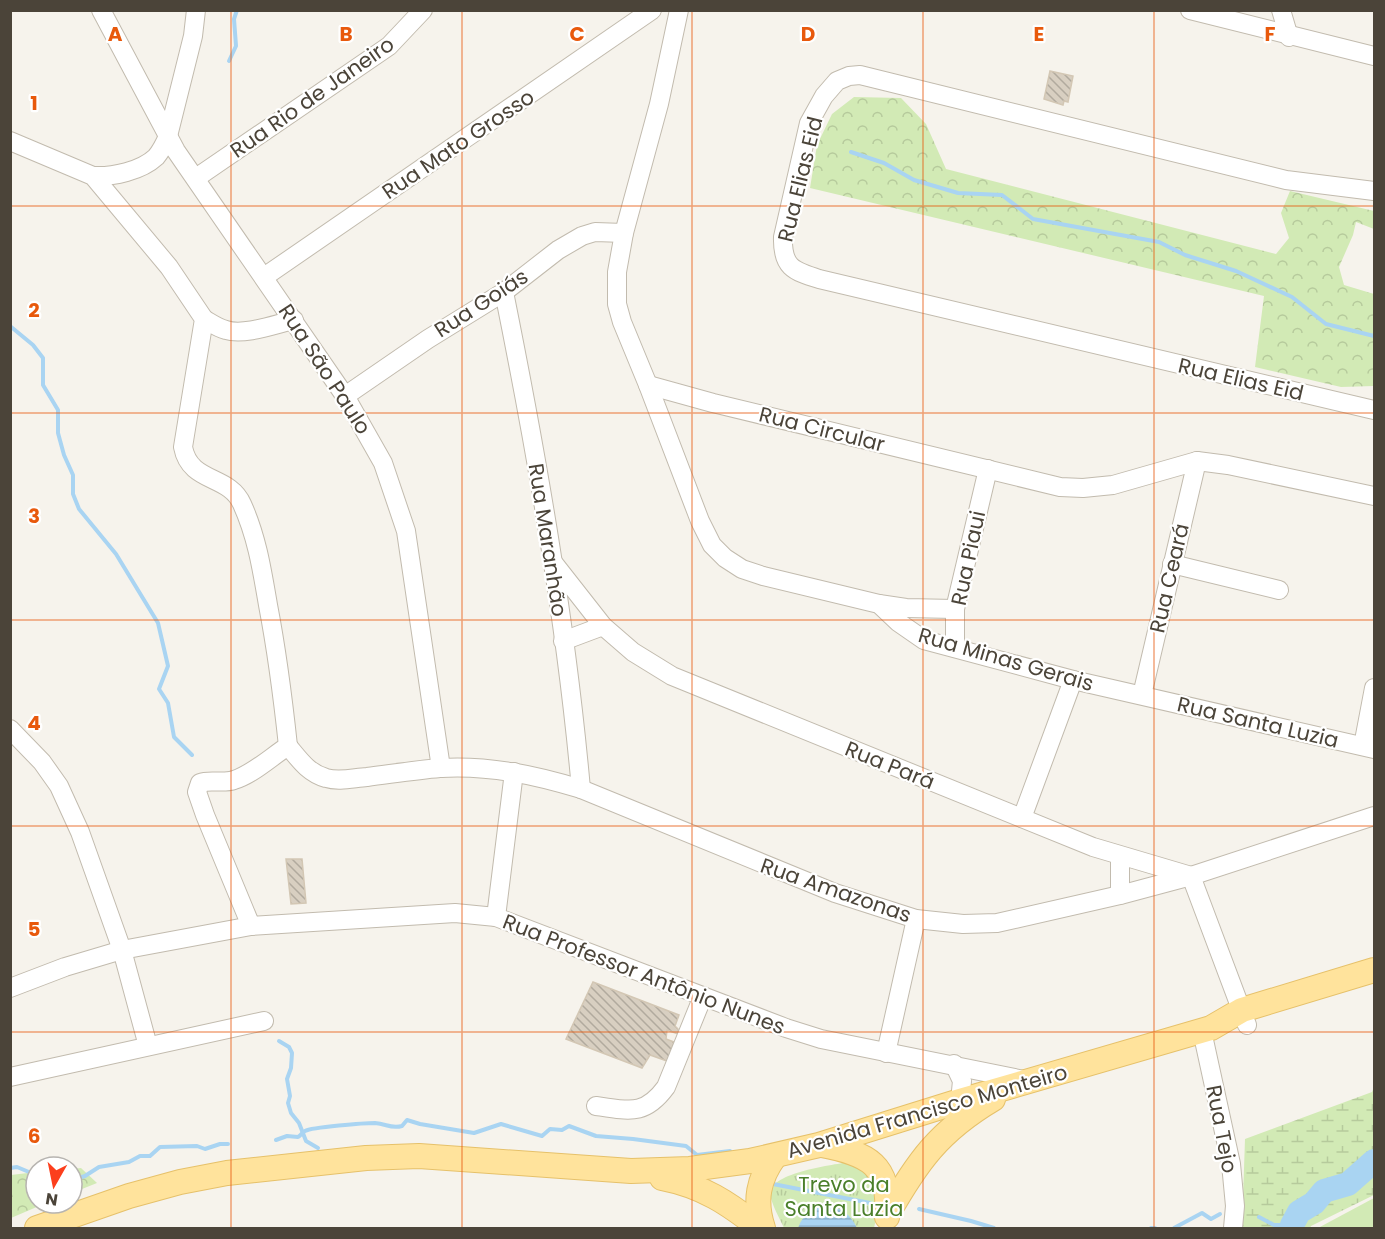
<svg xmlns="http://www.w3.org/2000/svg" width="1385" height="1239" font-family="Poppins,sans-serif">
  <defs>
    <pattern id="forest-crowns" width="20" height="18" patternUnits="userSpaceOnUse" patternTransform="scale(1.5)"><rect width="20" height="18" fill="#d2eab5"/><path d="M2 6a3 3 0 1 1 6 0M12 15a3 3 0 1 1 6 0" fill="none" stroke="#b6ca9c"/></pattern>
    <pattern id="wetland-marsh" width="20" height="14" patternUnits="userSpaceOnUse" patternTransform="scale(1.5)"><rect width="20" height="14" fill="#d2eab5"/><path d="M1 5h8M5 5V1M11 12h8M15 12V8" fill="none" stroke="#b6ca9c"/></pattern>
    <pattern id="park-tufts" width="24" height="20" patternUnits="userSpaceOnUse" patternTransform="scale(1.5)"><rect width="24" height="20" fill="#d2eab5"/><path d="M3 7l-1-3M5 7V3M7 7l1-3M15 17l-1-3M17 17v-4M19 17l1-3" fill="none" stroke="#b6ca9c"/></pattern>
    <pattern id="water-rules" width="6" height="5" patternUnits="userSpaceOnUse" patternTransform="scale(1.5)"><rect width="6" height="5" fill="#a9d4f2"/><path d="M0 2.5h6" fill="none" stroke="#8caec5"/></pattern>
    <pattern id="building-back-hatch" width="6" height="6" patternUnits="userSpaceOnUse" patternTransform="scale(1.5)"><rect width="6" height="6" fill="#d8cfc1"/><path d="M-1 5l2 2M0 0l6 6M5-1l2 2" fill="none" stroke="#b1aa9e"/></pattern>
  </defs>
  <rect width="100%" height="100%" fill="#f6f3ec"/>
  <!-- forest -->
  <g fill="url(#forest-crowns)">
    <path d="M854,97l47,1 25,26 20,45 330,85 13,-16 -8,-25 9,-22 84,20v18l-18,-7 -3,13 -14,32 5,18 30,9v92l-33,1 -86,-20 9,-71 -454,-108 7,-43 15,-31z"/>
    <path d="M81,1168l16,15 -25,10v-24z"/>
    <path d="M36,1172v31h10l-35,15v-43z"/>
  </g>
  <!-- wetland -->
  <path fill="url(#wetland-marsh)" d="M1374,1087v108l-63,31 -1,2h-68l3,-89 127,-47z"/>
  <!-- park -->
  <path fill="url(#park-tufts)" d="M851,1162l14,4 16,31 -7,31h-90c-4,-9 -13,-24 -14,-35 0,-20 65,-29 81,-31z"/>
  <!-- garden -->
  <path fill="#d2eab5" d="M1374,1198v30h-56z"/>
  <!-- water -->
  <path fill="url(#water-rules)" d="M826,1205c16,3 24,9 31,23h-59c5,-14 14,-20 28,-23z"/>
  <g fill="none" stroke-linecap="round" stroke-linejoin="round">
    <!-- stream -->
    <g stroke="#a9d4f2" stroke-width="4">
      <path d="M229,61l7,-15 -2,-27 3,-9"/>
      <path d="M851,152l33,11 30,17 44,13 44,2 31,24 126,23 26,13 51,16 56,26 34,27 48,12"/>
      <path d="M10,326l23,19 10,13v27l15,25v23l6,22 9,20v19l6,15 37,45 42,69 10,43 -9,23 9,14 6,34 18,18"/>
      <path d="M279,1041l10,6 3,6 -1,15 -4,11 3,17 -2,7 3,10 8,10 7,18 12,7"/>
      <path d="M276,1140l11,-4 11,1c1,0 6,-6 7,-6 7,-4 60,-8 70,-8 12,1 16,6 27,3l5,-6 13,4 54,9 27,-9 41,12 8,-7 12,1 7,-4 27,10 37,3 53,7 11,9 33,-4"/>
      <path d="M10,1168l7,-1 19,8"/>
      <path d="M72,1180l13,-4 14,-9 30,-5 11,-6h10l10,-9 37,-1 8,3 15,-5h8"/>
      <path d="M773,1184l97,19"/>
      <path d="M919,1209l52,12 23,7"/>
      <path d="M1259,1217l15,8h18"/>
      <path d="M1151,1228h4"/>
      <path d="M1174,1228l28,-15 9,6 9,-5"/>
    </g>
    <!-- river -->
    <path stroke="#a9d4f2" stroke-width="24" d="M1292,1225l7,-13 15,-9 10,-12 24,-7 26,-23"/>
  </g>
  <!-- building -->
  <g fill="url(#building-back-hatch)" stroke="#d3c7b4" stroke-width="1.5">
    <path d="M1050,71l23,5 -5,26 -4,-1 -1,4 -19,-6z"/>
    <path d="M286,859h16l4,44 -15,1z"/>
    <path d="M593,982l86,33 -4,11 3,3v5l-11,-4 -1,9 8,3 -7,19 -17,-6 -8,13 -76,-29z"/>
  </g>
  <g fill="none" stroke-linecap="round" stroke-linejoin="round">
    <!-- minor casing -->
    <g stroke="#c2bbae" stroke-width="20">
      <g id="minor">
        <path d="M101,10l75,141 169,245 38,67 23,68 35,237"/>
        <path d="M679,10l-20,94 -35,129 -7,39v32l5,18 26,63 52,136 12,24 13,13 17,11 21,7 116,28 19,18 26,18 149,40 301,69"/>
        <path d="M1190,10l184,46"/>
        <path d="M1281,10l8,27"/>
        <path d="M10,141l83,35 76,91 35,52 -21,128c7,37 46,27 59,57 15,33 20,66 26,101 9,47 15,94 20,141"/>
        <path d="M93,176c20,1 48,-5 63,-19 5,-6 9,-14 12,-21l25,-100 3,-26"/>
        <path d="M196,178l193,-132 34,-36"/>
        <path d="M1374,191l-88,-11 -426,-105 -11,1 -12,5 -13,15 -15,27 -26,114c-1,30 10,34 36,42l555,131"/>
        <path d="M264,277l388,-267"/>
        <path d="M504,292c33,164 62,330 77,497"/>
        <path d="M204,319c7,4 14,9 22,11 18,6 50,-6 68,-10"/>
        <path d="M648,385l65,18 347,84 23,1 30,-3 84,-24 31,4 146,31"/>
        <path d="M345,396l83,-57 76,-47 54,-42 24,-14 13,-4 29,1"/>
        <path d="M552,561l51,65 30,26 39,24 421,171 98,29 56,149"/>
        <path d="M1172,564l107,26"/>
        <path d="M879,604l27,4 49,1"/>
        <path d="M563,641l40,-15"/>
        <path d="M955,648v-39l33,-140"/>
        <path d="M1142,695l55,-234"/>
        <path d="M10,729l32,33 17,24 21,46 42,118 26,96"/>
        <path d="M288,746c11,13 20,27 38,32 13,4 27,0 41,-1 24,-3 49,-7 73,-9 49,-3 95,7 141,21l254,104 81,26 47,5 34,-1 123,-28 71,-19 183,-60"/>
        <path d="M1363,746l11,-58"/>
        <path d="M1022,818l51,-138"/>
        <path d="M1120,856v39"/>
        <path d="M496,917l18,-145"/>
        <path d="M251,926l-46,-111 -8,-23 3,-9c10,-4 23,1 34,-3 19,-6 37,-23 54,-34"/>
        <path d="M10,988l55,-21 57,-17 129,-24 204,-13 41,4 290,111 35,11 208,42"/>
        <path d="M1202,1031l29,133 4,42 -2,22"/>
        <path d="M886,1053l30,-134"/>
        <path d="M954,1064l8,17 -2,20"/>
        <path d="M10,1077l254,-56"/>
        <path d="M596,1106c32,4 48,11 70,-19l37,-91"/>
      </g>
    </g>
    <!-- major casing -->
    <g stroke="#e6c16a" stroke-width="26">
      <g id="major">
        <path d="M822,1145c46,9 69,19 65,72"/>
        <path d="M662,1178c41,8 66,25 98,50"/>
        <path d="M887,1215c30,-53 52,-84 106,-116"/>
        <path d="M37,1228l92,-32 51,-14 47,-9 139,-15 53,-2 212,15 59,-2 60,-8 69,-16 141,-44 251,-73 31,-18 132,-40"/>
        <path d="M763,1228c-9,-27 -5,-49 12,-72"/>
      </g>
    </g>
    <!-- minor -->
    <use href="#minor" stroke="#fff" stroke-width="18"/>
    <!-- major -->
    <use href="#major" stroke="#ffe39c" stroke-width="24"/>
  </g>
  <!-- grid -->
  <path fill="none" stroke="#e8590c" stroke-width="1.5" stroke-opacity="0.55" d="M231,10v1218M462,10v1218M692,10v1218M923,10v1218M1154,10v1218M10,206h1364M10,413h1364M10,620h1364M10,826h1364M10,1032h1364"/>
  <g text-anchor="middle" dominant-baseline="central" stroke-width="4.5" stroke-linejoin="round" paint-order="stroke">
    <!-- street labels -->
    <g font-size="21" fill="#4b4439" stroke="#fff">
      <text transform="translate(312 97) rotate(-35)">Rua Rio de Janeiro</text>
      <text transform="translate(458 144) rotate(-34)">Rua Mato Grosso</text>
      <text transform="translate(800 179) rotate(-76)">Rua Elias Eid</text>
      <text transform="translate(481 303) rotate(-33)">Rua Goiás</text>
      <text transform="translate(325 369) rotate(57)">Rua São Paulo</text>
      <text transform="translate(1241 379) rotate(13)">Rua Elias Eid</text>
      <text transform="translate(822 429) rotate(14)">Rua Circular</text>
      <text transform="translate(548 540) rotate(81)">Rua Maranhão</text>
      <text transform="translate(968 558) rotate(-78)">Rua Piaui</text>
      <text transform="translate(1169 578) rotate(-77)">Rua Ceará</text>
      <text transform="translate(1006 659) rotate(16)">Rua Minas Gerais</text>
      <text transform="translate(1258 722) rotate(13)">Rua Santa Luzia</text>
      <text transform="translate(890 765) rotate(22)">Rua Pará</text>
      <text transform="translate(836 890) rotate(19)">Rua Amazonas</text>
      <text transform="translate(644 974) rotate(21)">Rua Professor Antônio Nunes</text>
      <text transform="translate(927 1111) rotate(-16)">Avenida Francisco Monteiro</text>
      <text transform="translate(1222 1129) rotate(79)">Rua Tejo</text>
    </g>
    <!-- park labels -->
    <g font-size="21" fill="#4a7f2a" stroke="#fff">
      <text x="844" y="1184">Trevo da<tspan x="844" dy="24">Santa Luzia</tspan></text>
    </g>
  </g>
  <g font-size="20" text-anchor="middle" font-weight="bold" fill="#e8590c" stroke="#fff" stroke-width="4.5" stroke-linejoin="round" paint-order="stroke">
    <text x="115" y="41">A</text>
    <text x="346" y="41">B</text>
    <text x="577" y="41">C</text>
    <text x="808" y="41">D</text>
    <text x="1039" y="41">E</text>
    <text x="1270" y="41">F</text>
    <text x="34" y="110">1</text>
    <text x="34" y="317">2</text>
    <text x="34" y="523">3</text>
    <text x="34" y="730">4</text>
    <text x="34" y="936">5</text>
    <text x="34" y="1143">6</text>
  </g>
  <!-- border -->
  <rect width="1385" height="1239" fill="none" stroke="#4b4439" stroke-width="24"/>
  <!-- north arrow -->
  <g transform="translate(54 1185) rotate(189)"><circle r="28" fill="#ffffff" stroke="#b7b4b0" stroke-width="1.5"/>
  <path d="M0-4.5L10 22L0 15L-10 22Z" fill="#fc3f1d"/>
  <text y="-9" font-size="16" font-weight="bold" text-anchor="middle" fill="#4b4439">N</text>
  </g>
</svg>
